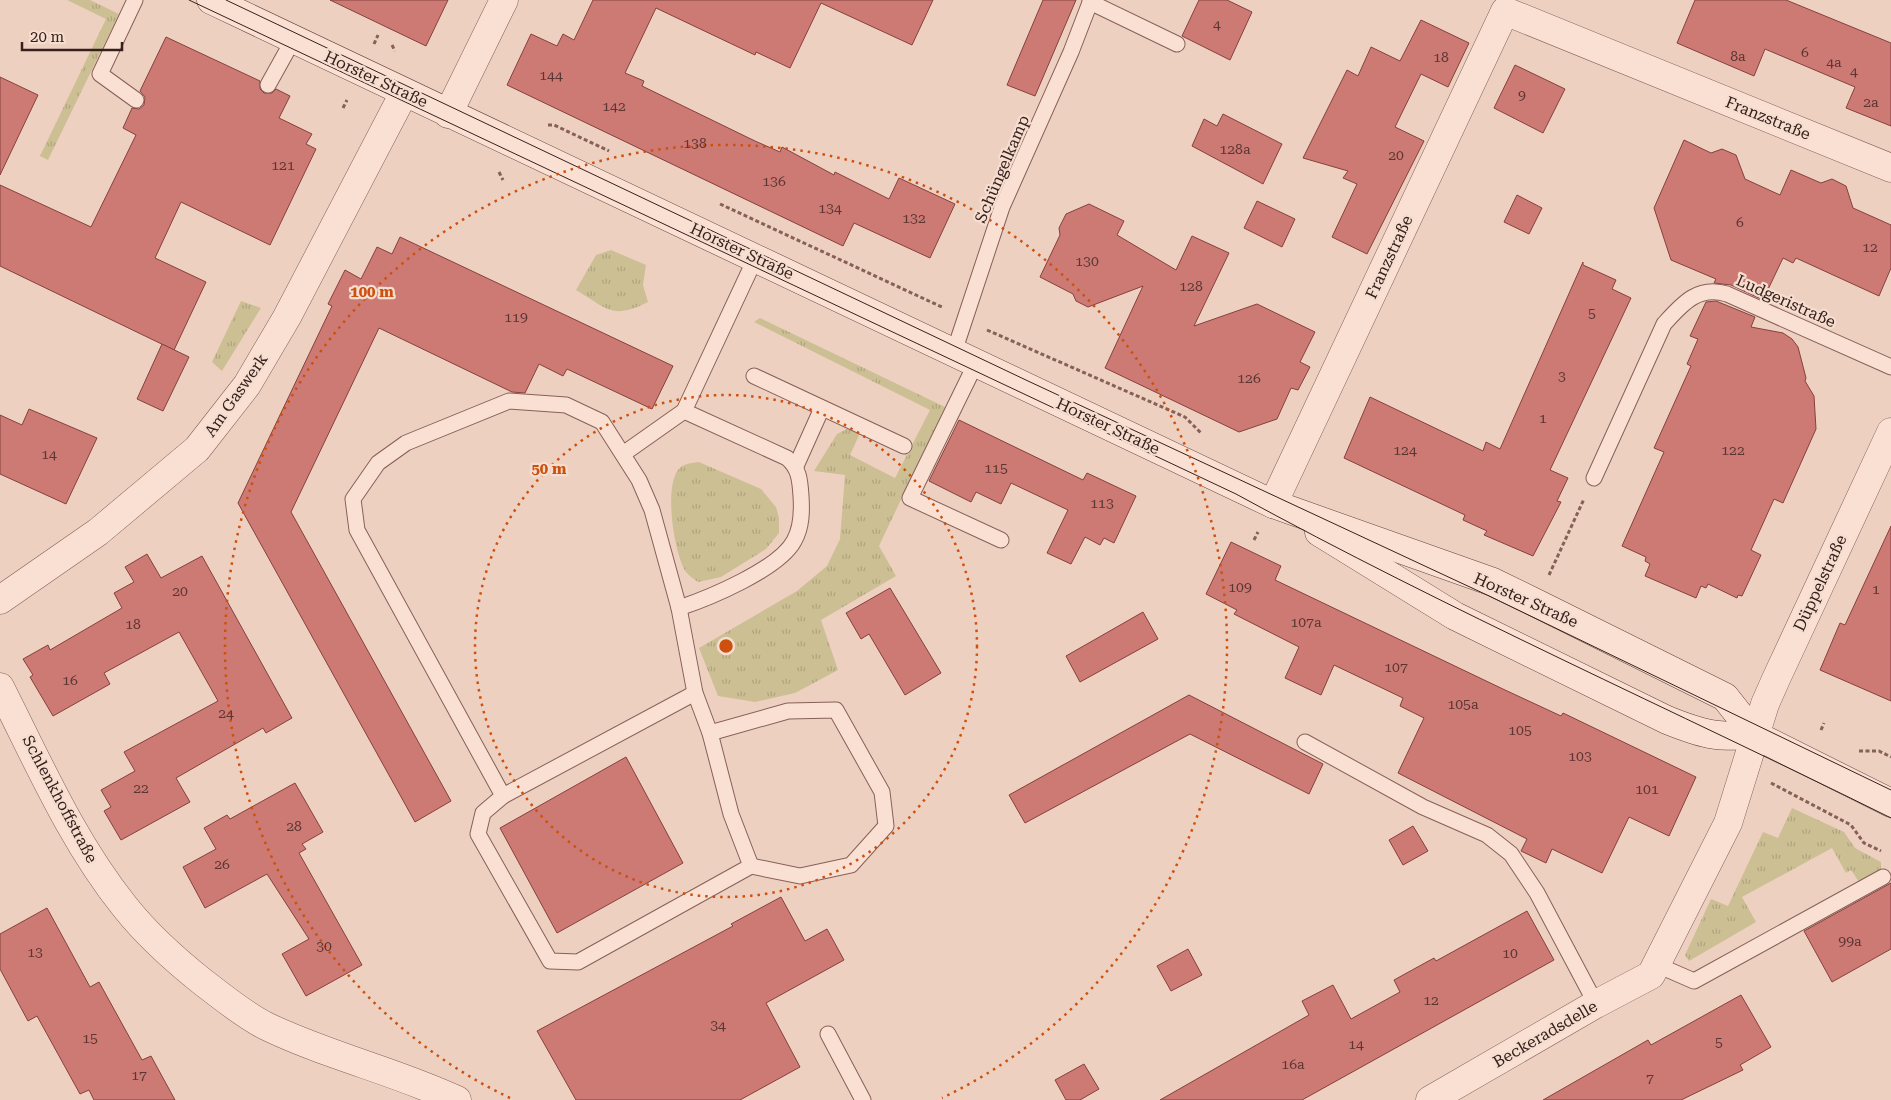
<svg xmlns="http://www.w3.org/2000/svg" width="1891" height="1100" font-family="'Roboto Serif',serif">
  <defs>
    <pattern id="grass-tufts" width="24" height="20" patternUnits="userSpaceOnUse" patternTransform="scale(1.25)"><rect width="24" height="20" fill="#ccbf94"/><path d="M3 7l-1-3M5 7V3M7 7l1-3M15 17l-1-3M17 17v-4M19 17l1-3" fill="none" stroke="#b0a47f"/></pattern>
  </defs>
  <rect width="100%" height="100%" fill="#eed0c0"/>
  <!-- grass -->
  <g fill="url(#grass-tufts)">
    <path d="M67,0h23l29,14 -71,146 -8,-4 66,-137z"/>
    <path d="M611,250l35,15 -3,20 5,17c-36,18 -40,7 -72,-12l20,-35z"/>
    <path d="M241,301l20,7 -39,63 -10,-9z"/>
    <path d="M760,318l185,89 -66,139 17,30 -75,44 17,50 -43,23 -40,9 -37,-6 -19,-48 98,-57 30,-25 13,-27 5,-64 -31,-4 23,-37 12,-6 12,3 -11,24 45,23 35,-68 -176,-88z"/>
    <path d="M699,462l62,27 15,18 3,11v15l-13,16 -45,28 -23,5c-4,-3 -9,-6 -12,-10 -12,-18 -22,-84 -8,-102 5,-7 14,-7 21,-8z"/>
    <path d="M1792,808l52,24 11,16 26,14v7l-22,13 -8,-12 -5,3 -14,-25 -90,49 14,25 -67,39 -4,-6 26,-56 17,7 35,-74 15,6z"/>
  </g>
  <!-- building -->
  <g fill="#cd7a75" stroke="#86403d">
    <path d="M330,0h118l-22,46z"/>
    <path d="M593,0h340l-21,45 -91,-42 -31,65 -34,-16 -1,3 -99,-47 -31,65 19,8 -2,5 113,55 25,11 2,-5 52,28 1,-3 54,27 10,-21 56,26 -25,54 -76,-35 -11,23 -336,-161 24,-51 26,12 6,-12 11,6z"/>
    <path d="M1043,0h33l-41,96 -28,-11z"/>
    <path d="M1199,0h28l25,12 -22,48 -48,-24z"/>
    <path d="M1695,0h91l105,43v83l-45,-18 9,-21 -90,-38 -11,27 -77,-33z"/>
    <path d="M1421,20l48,23 -21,44 -27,-13 -26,53 29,14 -57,113 -35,-17 25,-53 -14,-6 5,-7 -45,-13 44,-88 11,6 13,-29 29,14z"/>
    <path d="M166,37l94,44v8l4,4h8l4,-4 14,7 -11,22 33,16 -6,10 10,5 -46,96 -89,-43 -26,56 51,24 -32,68 -174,-84v-81l91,42 45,-92 -13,-7 9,-20 7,1 5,-4 1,-8 -5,-6z"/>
    <path d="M1515,65l50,24 -22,44 -49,-25z"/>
    <path d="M0,77l38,18 -38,80z"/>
    <path d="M1223,114l59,30 -19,40 -71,-38 12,-27 13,7z"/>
    <path d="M1684,140l27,13 11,-4 14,6 9,24 35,16 11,-25 30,13 11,-4 14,7 7,22 38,17v43l-12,28 -83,-38 -3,5 -10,-5 -20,42 -32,-15 -17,-2 2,-4 -45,-19 -17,-52z"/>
    <path d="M1517,195l25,13 -13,26 -25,-12z"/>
    <path d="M1257,201l38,18 -13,28 -38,-19z"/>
    <path d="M1089,204l35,17 -7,14 59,35 16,-34 37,17 -35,73 63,-22 58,28 -15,30 10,5 -12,23 -7,-2 -14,31 -38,13 -134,-64 38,-82 -55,21 -12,-6 -3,-7 -33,-17 20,-42 -1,-7 7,-14z"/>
    <path d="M400,237l273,129 -21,43 -85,-40 -4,7 -24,-12 -14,29 -13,-1 -133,-64 -88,184 160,289 -36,21 -177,-319 94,-197 -4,-2 17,-34 16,9 16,-32 15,7z"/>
    <path d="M1583,262v3l33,15 -4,9 19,9 -81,172 18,8 -11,23 4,1 -28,54 -49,-21 3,-4 -24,-11 2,-5 -121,-57 26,-61 113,54 3,-9 14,7z"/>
    <path d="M1716,301l39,16 -4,10 32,6 9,6 6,8 8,31 -1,3 9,15 2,33 -33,74 -9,-4 -23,51 10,5 -19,41 -4,-1 -1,3 -29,-14 -2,4 -5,-2 -5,12 -51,-22 5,-12 -5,-3 1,-4 -24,-11 42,-94 -10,-4 37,-82 -4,-2 11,-25 -8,-3 16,-34z"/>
    <path d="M162,344l27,13 -26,54 -26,-12z"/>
    <path d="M29,409l68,29 -31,66 -66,-30v-59l22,10z"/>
    <path d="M959,420l124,60 4,-7 49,23 -22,47 -10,-5 -4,7 -15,-8 -14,27 -24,-11 21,-43 -57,-27 -10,21 -25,-12 -5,10 -42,-21z"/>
    <path d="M1891,526v175l-71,-31 20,-47 5,2z"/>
    <path d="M1231,542l50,24 -6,14 230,110 56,26 2,-3 133,64 -27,59 -40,-19 -27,56 -50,-24 -6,14 -25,-12 6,-12 -129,-66 26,-55 -24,-12 3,-8 -69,-33 -13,30 -36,-17 14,-31 -65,-33 3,-4 -31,-16z"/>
    <path d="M147,554l14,24 41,-22 90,162 -26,15 -3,-5 -87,50 14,24 -69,38 -17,-29 7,-4 -10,-17 34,-19 -11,-19 94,-51 -39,-69 -75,41 6,11 -57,32 -23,-39 3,-2 -10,-16 25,-14 2,5 72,-42 -8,-15 20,-11 -9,-15z"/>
    <path d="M890,588l51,85 -36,22 -36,-61 -8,5 -15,-26z"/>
    <path d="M1143,612l15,27 -78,43 -14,-26z"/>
    <path d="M1189,695l134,69 -14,30 -119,-60 -165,89 -16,-28z"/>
    <path d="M626,757l57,106 -126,70 -57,-105z"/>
    <path d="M295,783l28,49 -21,12 4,5 -7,4 63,112 -56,31 -24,-42 27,-15 -42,-65 -62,34 -22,-41 33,-18 -12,-21 23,-13 3,4z"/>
    <path d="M1413,826l15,25 -25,14 -14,-25z"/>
    <path d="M1891,883v66l-59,33 -28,-51z"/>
    <path d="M781,897l24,44 22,-12 17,31 -78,43 34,64 -60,33h-164l-39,-69 196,-105 -2,-2z"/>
    <path d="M47,908l43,79 9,-5 43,78 9,-4 24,44h-81l-5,-10 -9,4 -43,-78 -9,5 -28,-52v-35z"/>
    <path d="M1527,911l27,49 -252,140h-142l149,-85 -7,-14 31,-16 18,34 49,-27 -6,-12 40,-22 2,3z"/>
    <path d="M1188,949l14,26 -31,16 -14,-25z"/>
    <path d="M1741,995l30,52 -31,18 3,5 -62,30h-138l105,-60 3,5z"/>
    <path d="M1084,1064l15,25 -19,11h-14l-11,-20z"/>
  </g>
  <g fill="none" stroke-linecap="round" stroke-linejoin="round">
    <!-- lane casing -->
    <g stroke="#876058" stroke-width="17">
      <g id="lane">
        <path d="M135,0l-35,74 36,26"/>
        <path d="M1090,2l87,42"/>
        <path d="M268,85l25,-45"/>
        <path d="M954,352l48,-145 69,-155 20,-52"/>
        <path d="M976,363l-66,135 91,42"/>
        <path d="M754,376l150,70"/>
        <path d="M509,401l57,4 36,17 37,58 13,30 27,98 16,85 15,40 21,81 20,52 -173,96 -28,-1 -72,-127 5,-21 20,-17 -146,-266 -4,-31 25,-36 28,-20z"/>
        <path d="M623,454l61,-43 72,-154"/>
        <path d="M796,466l26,-58"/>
        <path d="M1594,478l70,-154c18,-20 34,-39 63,-30l164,73"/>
        <path d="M679,608c30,-10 100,-39 115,-67 8,-14 8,-30 7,-45 -1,-16 -2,-28 -14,-38l-103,-47"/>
        <path d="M710,733l78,-22 48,-1 46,82 4,34 -35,39 -51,11 -49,-10"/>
        <path d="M1305,742l118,65 64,28 24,19 26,39 59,111"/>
        <path d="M503,796l192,-103"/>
        <path d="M1655,964l39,17 189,-104"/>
        <path d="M828,1034l35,66"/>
      </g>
    </g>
    <!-- street casing -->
    <g stroke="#876058" stroke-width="29">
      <g id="street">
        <path d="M448,114l56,-114"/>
        <path d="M1273,504l232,-493 386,157"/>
        <path d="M0,600l98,-68 99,-83 50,-64 40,-68 117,-224"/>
        <path d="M0,687c38,75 72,154 125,220 23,29 50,53 79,76 20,15 40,32 62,43 62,30 129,45 191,74"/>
        <path d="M1430,1100l166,-96 55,-29 77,-152 37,-119 11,-25 115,-247"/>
      </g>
    </g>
    <!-- secondary casing -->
    <g stroke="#69423b" stroke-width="29">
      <g id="secondary">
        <path d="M211,0l1062,504 220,78 43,21 189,94 30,38 136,68"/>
        <path d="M1319,532l136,84 212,104c35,14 49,18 88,15"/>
      </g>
    </g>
    <!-- path -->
    <g stroke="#876058" stroke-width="3" stroke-dasharray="4 2.5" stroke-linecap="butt">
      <path d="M374,44l4,-9"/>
      <path d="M392,45l3,6"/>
      <path d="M343,108l4,-8"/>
      <path d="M548,125h6l55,26"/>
      <path d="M499,172l4,8"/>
      <path d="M720,204l224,104"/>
      <path d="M987,330l198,87 16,16"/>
      <path d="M1254,540l4,-8"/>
      <path d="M1549,575l35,-76"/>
      <path d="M1821,730l3,-7"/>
      <path d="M1859,751h20l12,6"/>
      <path d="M1771,783l80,42 13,18 17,8"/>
    </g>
    <!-- lane -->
    <use href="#lane" stroke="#f9e0d3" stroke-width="15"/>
    <!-- street -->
    <use href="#street" stroke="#f9e0d3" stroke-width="28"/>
    <!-- secondary -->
    <use href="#secondary" stroke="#f9e0d3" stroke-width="28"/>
    <!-- tram -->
    <g stroke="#37201c" stroke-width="1">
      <path d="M189,0l1047,494c214,117 437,216 655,324"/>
      <path d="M226,0l802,381 459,214 404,195"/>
    </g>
  </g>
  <!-- distance rings -->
  <g fill="none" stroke="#cd500e" stroke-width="2.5" stroke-dasharray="2.5 5">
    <circle cx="726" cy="646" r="251"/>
    <path d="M510 1098A501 501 0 1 1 942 1098"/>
  </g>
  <g text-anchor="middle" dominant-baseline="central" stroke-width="4.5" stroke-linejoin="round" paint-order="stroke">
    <!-- number labels -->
    <g font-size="14" fill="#5c3632">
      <text x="1217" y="24">4</text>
      <text x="1805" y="52">6</text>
      <text x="1738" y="56">8a</text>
      <text x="1441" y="57">18</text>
      <text x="1834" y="62">4a</text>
      <text x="1854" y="71">4</text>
      <text x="551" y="75">144</text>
      <text x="1522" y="95">9</text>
      <text x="1871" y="102">2a</text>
      <text x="614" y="106">142</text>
      <text x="695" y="143">138</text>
      <text x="1235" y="149">128a</text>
      <text x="1396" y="155">20</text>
      <text x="283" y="165">121</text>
      <text x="774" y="181">136</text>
      <text x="830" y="208">134</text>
      <text x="914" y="218">132</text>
      <text x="1740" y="222">6</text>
      <text x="1870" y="247">12</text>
      <text x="1087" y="261">130</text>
      <text x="1191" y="286">128</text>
      <text x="1592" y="313">5</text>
      <text x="516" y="317">119</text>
      <text x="1562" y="376">3</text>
      <text x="1249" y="378">126</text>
      <text x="1543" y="418">1</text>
      <text x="1405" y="450">124</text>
      <text x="1733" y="450">122</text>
      <text x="49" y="454">14</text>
      <text x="996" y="468">115</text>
      <text x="1102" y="503">113</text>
      <text x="1240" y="587">109</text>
      <text x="1876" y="589">1</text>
      <text x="180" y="591">20</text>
      <text x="1306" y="622">107a</text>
      <text x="133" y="624">18</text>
      <text x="1396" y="667">107</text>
      <text x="70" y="680">16</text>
      <text x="1463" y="704">105a</text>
      <text x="226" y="713">24</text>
      <text x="1520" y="730">105</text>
      <text x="1580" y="756">103</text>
      <text x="141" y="788">22</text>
      <text x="1647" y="789">101</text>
      <text x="294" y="826">28</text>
      <text x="222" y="864">26</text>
      <text x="1850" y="941">99a</text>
      <text x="324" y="946">30</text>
      <text x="35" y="952">13</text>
      <text x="1510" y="953">10</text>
      <text x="1431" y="1000">12</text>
      <text x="718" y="1025">34</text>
      <text x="90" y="1038">15</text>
      <text x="1719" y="1042">5</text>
      <text x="1356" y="1044">14</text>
      <text x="1293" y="1064">16a</text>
      <text x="139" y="1075">17</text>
      <text x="1650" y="1078">7</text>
    </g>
    <!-- street labels -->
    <g font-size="16" fill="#37201c" stroke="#f5ddcf">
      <text transform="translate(376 79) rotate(25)">Horster Straße</text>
      <text transform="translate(1768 118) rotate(22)">Franzstraße</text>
      <text transform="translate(1002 169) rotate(-67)">Schüngelkamp</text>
      <text transform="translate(742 251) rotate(25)">Horster Straße</text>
      <text transform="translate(1389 257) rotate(-65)">Franzstraße</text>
      <text transform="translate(1786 301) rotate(24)">Ludgeristraße</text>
      <text transform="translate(236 395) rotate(-55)">Am Gaswerk</text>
      <text transform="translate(1108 426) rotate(25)">Horster Straße</text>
      <text transform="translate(1820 583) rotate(-65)">Düppelstraße</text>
      <text transform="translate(1526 600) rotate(24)">Horster Straße</text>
      <text transform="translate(60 799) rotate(62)">Schlenkhoffstraße</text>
      <text transform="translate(1545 1034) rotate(-30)">Beckeradsdelle</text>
    </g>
  </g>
  <circle cx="726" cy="646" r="8" fill="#cd500e" stroke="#f5ddcf" stroke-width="2.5"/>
  <g font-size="15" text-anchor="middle" font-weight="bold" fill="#cd500e" stroke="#f5ddcf" stroke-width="4.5" stroke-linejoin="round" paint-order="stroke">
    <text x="372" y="297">100 m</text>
    <text x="549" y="474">50 m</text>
  </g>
  <!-- scale -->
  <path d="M22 42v8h100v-8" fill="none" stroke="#37201c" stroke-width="2.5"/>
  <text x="30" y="42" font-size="15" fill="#37201c" stroke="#f5ddcf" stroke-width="4" paint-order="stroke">20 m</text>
</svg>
